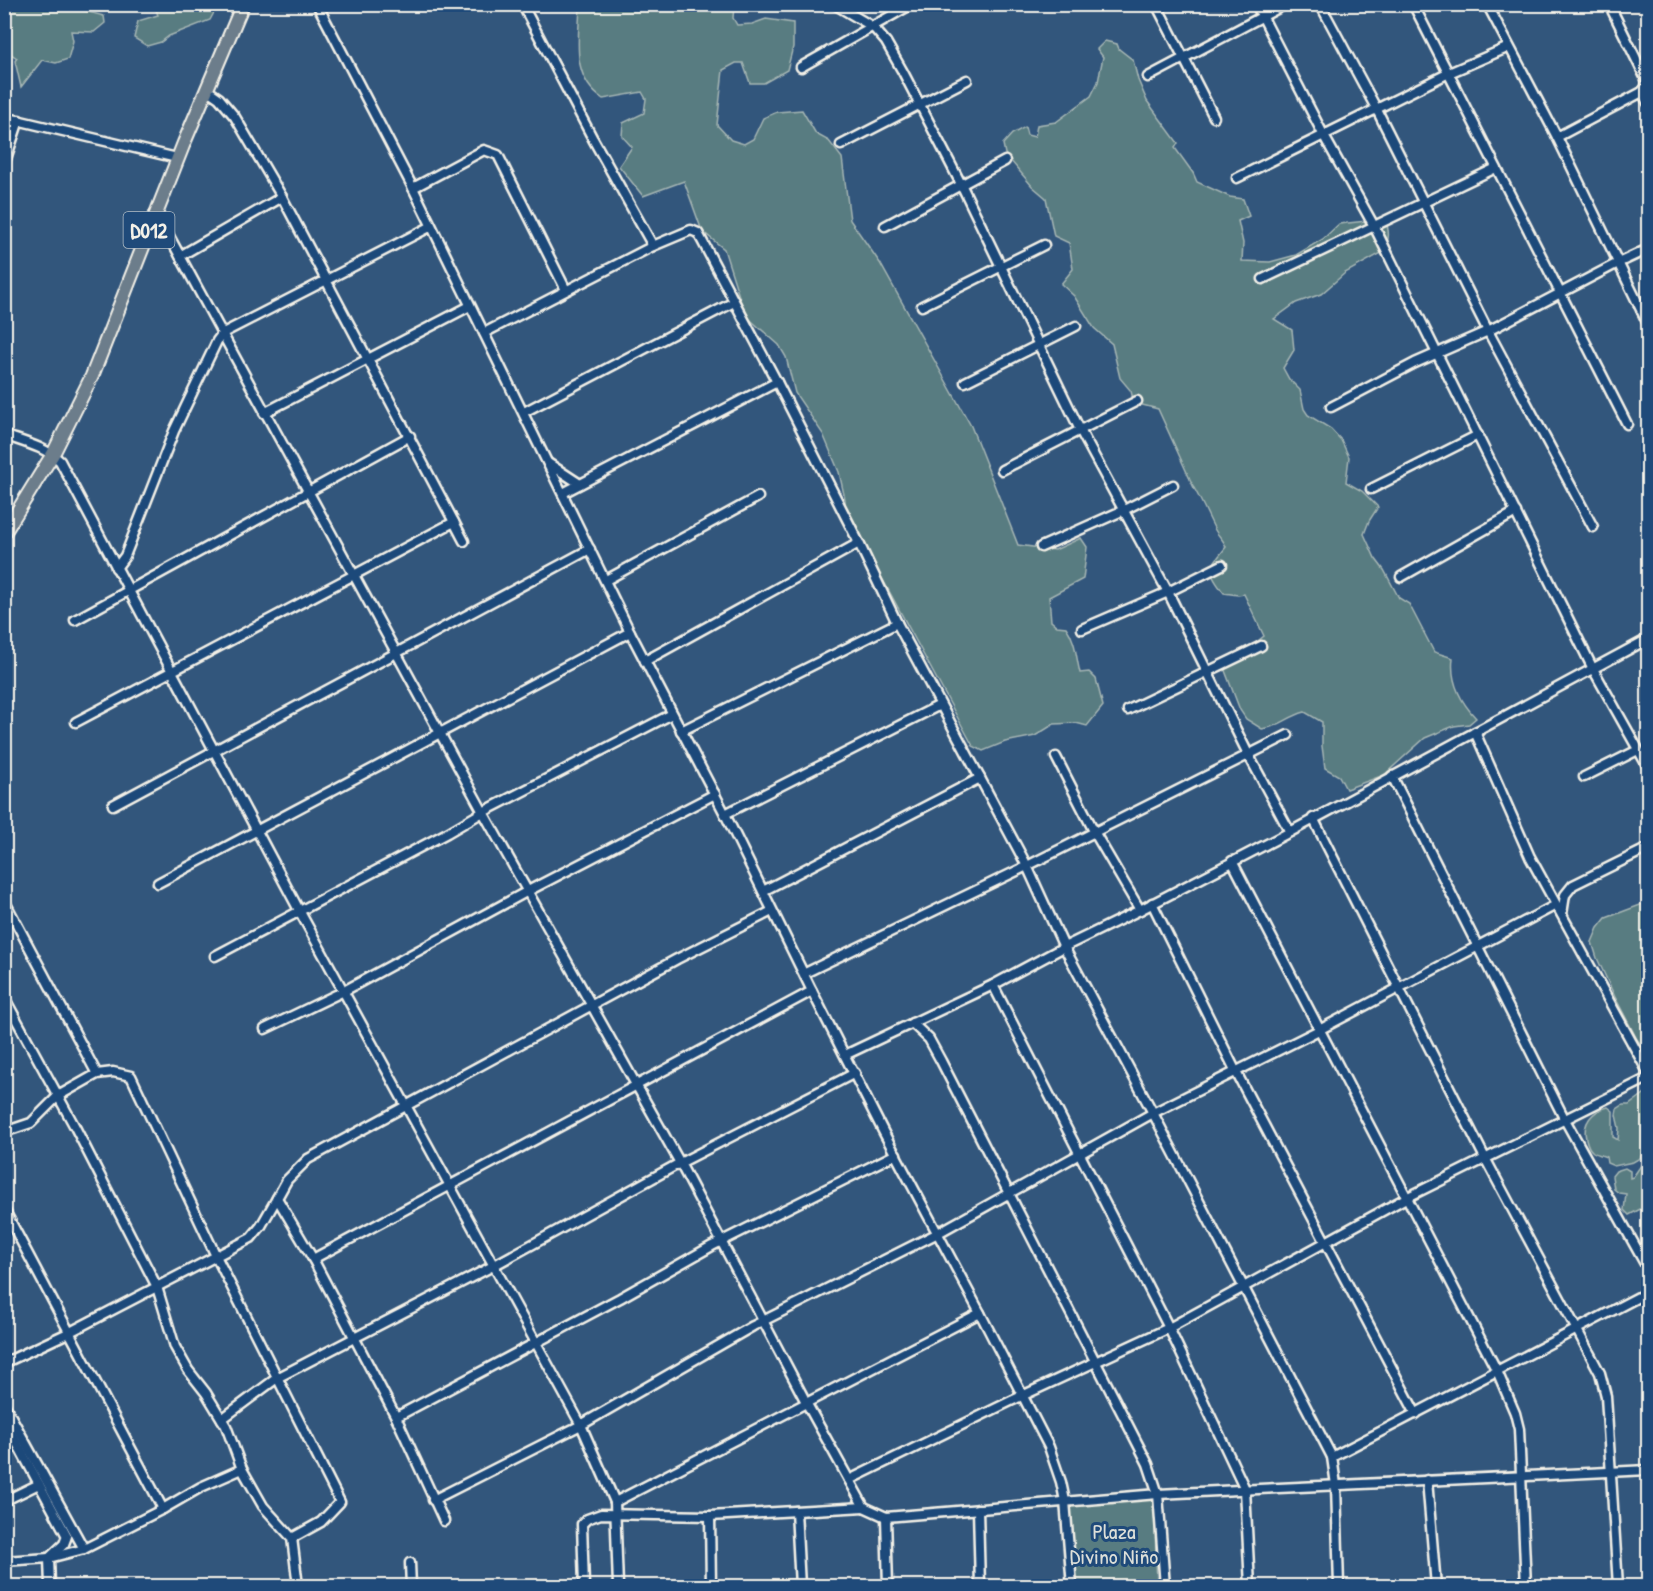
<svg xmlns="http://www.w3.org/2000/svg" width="1653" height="1591" font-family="'Patrick Hand',sans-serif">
  <rect width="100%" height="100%" fill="#32567c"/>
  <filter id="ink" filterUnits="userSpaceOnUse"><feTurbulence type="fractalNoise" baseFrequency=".0167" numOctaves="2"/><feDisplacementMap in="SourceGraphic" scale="12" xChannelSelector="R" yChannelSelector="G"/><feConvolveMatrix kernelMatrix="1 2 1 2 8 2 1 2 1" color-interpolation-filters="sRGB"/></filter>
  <g filter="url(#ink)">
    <!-- green -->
    <g fill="#597c81" stroke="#a6b6b4" stroke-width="1.5">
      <path d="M4,5h59l41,11 1,7 -11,9 -23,-1 2,10 -5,18 -12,4 -14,-3 -21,27 -6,-26 2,-3 -12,-8z"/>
      <path d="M144,5h74l-8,15 -41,16 -8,6 -14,4 -13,-8 4,-17 20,-6 -2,-5z"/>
      <path d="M580,5h103l8,4 13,2 2,-6h28l-1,13 4,7 15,-1 14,-5 27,4v24l-6,23 -23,13h-14l-7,-20h-7l-13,7 -6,55 14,15 13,4 9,-5 10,-21 14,-6 25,-2 14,24 13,7 13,17 8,62 30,43 91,163 47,119 37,5 26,-12 6,9 -4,32 -34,18 2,24 6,5 9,1c10,14 10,30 14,46l9,-1 7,7 7,27 -16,20 -11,-3 -22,1 -19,12 -30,6 -22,9 -10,-5 -96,-177 -31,-48 -1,-22 -6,-27 -16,-38 -28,-41 -9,-36 -7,-12 -34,-30 -21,-66 -22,-18 -18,-50 -41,15 -24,-30 13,-19 -10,-11 1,-13 21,-10 2,-14 -4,-7 -39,7c-33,-22 -24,-60 -23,-94z"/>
      <path d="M1105,41l12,3 2,5 14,11 5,20 9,21 31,42 -3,5 18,25 4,9 33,15 13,2 6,17 -11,5 5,22 -1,18 28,1 26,-7 27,-16 16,-15 46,-5c5,13 4,19 0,32l-40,22 -24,21 -25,9 -22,16 18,11 2,20 -11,18 6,11 11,11 4,19 4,6 23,14 10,11 8,17 -3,25 16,9 16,16 -9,14 -5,13 11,24 9,12 15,28 10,6 25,48 19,6c-3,24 7,43 23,60l-7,6 -15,2 -29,12 -41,37 -38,14 -7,-13 -14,-8 -3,-22v-24l-17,-10c-19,5 -22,14 -43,17l-16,-10 -6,-9 -16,-42 40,-32 -20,-42 -6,1 -14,-2c-19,-24 -15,-24 2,-46 -2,-7 -8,-11 -11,-17 -7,-14 -13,-28 -21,-42l-36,-79 -24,-6 -3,-12 -11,-13 -8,-34 -18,-16 -20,-32 -13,-12 12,-15 -4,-26 -15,-7 -8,-38 -14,-12 -27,-32 -2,-10 9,-10 13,-7 2,8 8,2 2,-12 19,-3 35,-26 7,-14 5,-25 -6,-8z"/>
      <path d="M1648,902v152l-11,-15 -22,-42 -18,-39 -5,-16 6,-14 8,-10z"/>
      <path d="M1648,1091v51l-8,16 -7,4 -19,4 -7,-3 -1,-6c-4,-2 -10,-3 -13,-5 -4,-3 -6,-9 -7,-13 -4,-16 6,-28 22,-32l5,4v26l5,3 1,-12 -3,-13 1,-6 6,-4h6z"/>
      <path d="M1648,1158v47l-19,10 -5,-5 2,-16 -7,-1 -5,-4 -2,-13 4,-5 9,-3 5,3v7l3,-1 11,-16z"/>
      <path d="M1154,1497l3,89h-81l-8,-82z"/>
    </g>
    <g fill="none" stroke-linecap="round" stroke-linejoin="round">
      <!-- stream -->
      <path stroke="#89a9bb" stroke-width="2" d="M192,107l4,-11"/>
      <!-- minor casing -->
      <g stroke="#f4f1e8" stroke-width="13">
        <g id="minor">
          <path d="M317,4l96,184 217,444 95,182 87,177 72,142 96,180 69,134 12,35 4,19 7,85"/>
          <path d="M522,4l71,135 60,107"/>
          <path d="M834,4l39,23 13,15 17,30 58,112 119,246 88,162 80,162 42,78"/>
          <path d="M1156,4l58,113"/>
          <path d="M1256,4l68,132 50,90 219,443 55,98"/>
          <path d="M1320,4l56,104 112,223 105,196"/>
          <path d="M1413,4l214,420"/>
          <path d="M1487,4l70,133 91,187"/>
          <path d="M801,67l111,-63"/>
          <path d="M1148,77l138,-73"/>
          <path d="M206,89l13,9 16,19 47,80 172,325"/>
          <path d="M1642,92l6,11"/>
          <path d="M4,117l173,41"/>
          <path d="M1557,137l85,-45 4,-5 1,-6 -38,-77"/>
          <path d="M841,145l126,-65"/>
          <path d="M4,165l15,-45"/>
          <path d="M1237,178l212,-105 60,-26"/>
          <path d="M413,188l71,-38 14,5 68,135"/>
          <path d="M156,212l327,600 197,351 127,241 57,103 22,10 272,-23 490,-24"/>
          <path d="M885,226l120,-65"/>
          <path d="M180,256l102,-59"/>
          <path d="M1263,279l233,-111"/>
          <path d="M922,306l122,-61"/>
          <path d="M484,333l169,-87 38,-16 7,3 79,149 82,161 38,80 130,243 37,81 89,166 179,344 4,28 3,101"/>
          <path d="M965,382l111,-56"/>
          <path d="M1331,407l84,-44 73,-32 130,-68 30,-14"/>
          <path d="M524,412l210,-110"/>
          <path d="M264,413l206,-107"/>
          <path d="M4,435c19,7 41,12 56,26l240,451 281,513 34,77 3,84"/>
          <path d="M548,463l32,21"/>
          <path d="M1002,470l135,-69"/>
          <path d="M1371,489l107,-54"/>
          <path d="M563,493l214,-111"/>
          <path d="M1041,547l83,-37 49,-25"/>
          <path d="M116,568l9,-12 49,-125 43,-90 6,-8 207,-106"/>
          <path d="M1401,577l115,-65"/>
          <path d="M606,580l152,-83"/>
          <path d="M75,620l335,-184"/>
          <path d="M1082,629l86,-37 54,-27"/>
          <path d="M645,661l214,-118"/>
          <path d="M1128,710l133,-64"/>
          <path d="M76,722l378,-200 10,19"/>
          <path d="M681,731l216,-108"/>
          <path d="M1475,732l55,125 118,215"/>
          <path d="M1056,757l40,78 44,75"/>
          <path d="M1392,776l172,342 84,151"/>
          <path d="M1584,777l54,-27"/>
          <path d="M113,805l477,-256"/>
          <path d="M725,814l215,-109"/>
          <path d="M1313,818l172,340 115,215 6,23 12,190"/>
          <path d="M1232,861l265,510 18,42 4,16 7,157"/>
          <path d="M158,883l472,-251"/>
          <path d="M763,891l217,-113"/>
          <path d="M4,900l93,174"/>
          <path d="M1152,903l84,169 180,342"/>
          <path d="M1562,914l3,-19 8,-10 75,-37"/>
          <path d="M215,956l232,-123 36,-21 189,-98"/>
          <path d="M805,973l222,-107 261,-131"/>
          <path d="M993,985l176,343 76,161 5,97"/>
          <path d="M4,997l71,130 82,160 18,60 13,23 18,23 20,33 16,43"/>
          <path d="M912,1023l17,16 12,22 207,403 10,30 7,92"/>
          <path d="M265,1029l79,-38 184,-100 187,-97"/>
          <path d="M845,1055l148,-70 71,-38 76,-37 150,-78 358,-193"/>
          <path d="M4,1132l27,-9 27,-27 39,-22 16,-2 18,4 85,180 124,246 -19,20 -29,16 6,48"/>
          <path d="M4,1209l159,300 -79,40 -35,9 -45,3"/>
          <path d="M313,1259l499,-268"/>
          <path d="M4,1363l66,-31 181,-94 10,-12 16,-28"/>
          <path d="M4,1404l80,145"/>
          <path d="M396,1417l224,-119 92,-52 184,-92"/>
          <path d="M4,1419l63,117 -3,8 -15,14 1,28"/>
          <path d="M222,1419l55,-41 216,-112 187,-103 175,-90"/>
          <path d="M1332,1457l316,-165"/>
          <path d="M849,1480l162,-79 158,-73 237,-130 242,-120"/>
          <path d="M1427,1480l9,106"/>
          <path d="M433,1500l148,-75 172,-99 185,-93 215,-120 166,-83 237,-125"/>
          <path d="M4,1501l35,-17"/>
          <path d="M615,1502l365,-189"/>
          <path d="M163,1509l38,-22 41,-18 21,37 29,32"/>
          <path d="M978,1509l2,77"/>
          <path d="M796,1511l4,75"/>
          <path d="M710,1516l1,70"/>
          <path d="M886,1517l2,69"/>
          <path d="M444,1521l-48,-104 -83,-158 -36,-61 10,-18 21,-21 369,-200 95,-48"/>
          <path d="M410,1563l1,23"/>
          <path d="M584,1586l-2,-62 5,-5 14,-5 109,2 154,-9"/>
          <path d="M760,1586l40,-1"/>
        </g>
      </g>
      <!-- primary casing -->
      <g stroke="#f4f1e8" stroke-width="16">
        <path id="primary" d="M4,533l49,-79 39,-78 92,-233 59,-139"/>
      </g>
      <!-- minor -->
      <use href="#minor" stroke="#1f4a7a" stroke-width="8"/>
      <!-- primary -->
      <use href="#primary" stroke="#6c7d8b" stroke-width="12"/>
    </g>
  </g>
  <g text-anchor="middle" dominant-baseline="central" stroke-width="6" stroke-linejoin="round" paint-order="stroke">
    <!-- shield labels -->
    <rect fill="#1f4a7a" stroke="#b4bfc7" stroke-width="1.5" x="123.5" y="212" width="51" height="36" rx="4.5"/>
    <g font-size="21" font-weight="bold" fill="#f4f1e8">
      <text x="149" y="230">D012</text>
    </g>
    <!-- park labels -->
    <g font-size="22" fill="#dddfd9" stroke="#1f4a7a">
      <text x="1114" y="1531">Plaza<tspan x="1114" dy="25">Divino Niño</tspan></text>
    </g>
  </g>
  <!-- margin -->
  <rect width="1653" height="1591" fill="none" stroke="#1f4a7a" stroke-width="24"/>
  <rect x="12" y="12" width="1629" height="1567" fill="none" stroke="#f4f1e8" stroke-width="2" filter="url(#ink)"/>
</svg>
